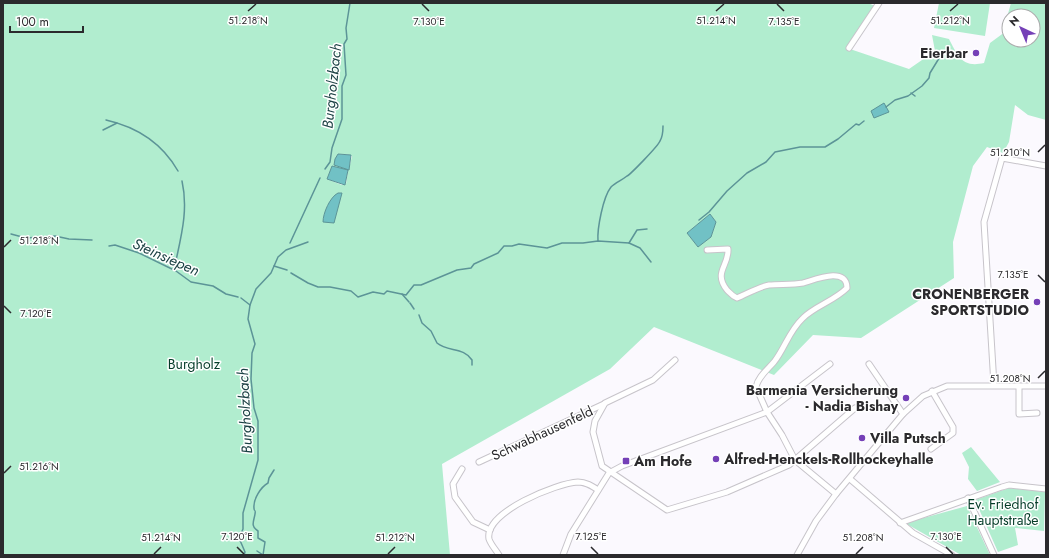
<svg xmlns="http://www.w3.org/2000/svg" width="1049" height="558" font-family="Jost,sans-serif">
  <rect width="100%" height="100%" fill="#fbf9fe"/>
  <!-- green -->
  <g fill="#b1edcf" fill-rule="evenodd">
    <path d="M3,3h865l7,3 -28,42 62,21 26,-18 -3,-16 17,4c9,17 13,29 35,24l6,-20 19,-14v11h24v-24h-24v9l-3,-4 5,-18h33l2,2v115l-18,-5 -13,-10 -6,37 -6,11 -16,-6 -14,19 -20,76 1,36 -93,60 -48,-3 -39,40 -120,-48 -44,42 -168,95 8,91h-447zM338,154h8l6,2 -3,13 -14,-4zM333,166l15,5 -2,13 -4,1 -15,-6zM710,214l6,8 -5,15 -13,10 -11,-14z"/>
    <path d="M939,3h51l-5,33 -51,-8z"/>
    <path d="M971,447l29,35 -23,9 -9,-12 1,-12 -7,-14z"/>
    <path d="M1009,488l36,4 -1,39 -29,-3 3,17 -20,7 -23,-52z"/>
    <path d="M967,506l23,49h-29l-56,-32z"/>
  </g>
  <!-- water -->
  <g fill="#71c1c5" stroke="#5c9497">
    <path d="M884,103l5,9 -15,6 -3,-7z"/>
    <path d="M338,154l13,1 -2,15 -15,-5 1,-6z"/>
    <path d="M332,166l16,4 -3,15 -18,-6z"/>
    <path d="M338,193h4l-8,30 -11,-1c0,-9 7,-25 15,-29z"/>
    <path d="M710,214l6,8 -5,15 -13,10 -11,-14z"/>
  </g>
  <g fill="none" stroke-linecap="round" stroke-linejoin="round">
    <!-- stream -->
    <g stroke="#5c9497" stroke-width="1.5">
      <path d="M911,93l4,3"/>
      <path d="M886,107l9,-7 13,-4 14,-10 7,-8 1,-5 11,-18 5,-4"/>
      <path d="M106,120c31,7 56,23 72,51"/>
      <path d="M103,130l14,-7"/>
      <path d="M325,169l5,-7 2,-14 10,-29v-33l4,-11 -2,-31 3,-5 -1,-11 4,-25"/>
      <path d="M699,220l10,-8 18,-21 20,-18 19,-11 9,-10 25,-5h25l13,-8 18,-15 3,1 5,-4"/>
      <path d="M11,234l15,4 29,-2 14,3 23,1"/>
      <path d="M598,241c-1,-12 5,-44 13,-54 4,-4 11,-7 16,-11 4,-2 31,-30 33,-35 3,-5 3,-9 3,-15"/>
      <path d="M290,243l30,-65"/>
      <path d="M629,243l11,5 11,14"/>
      <path d="M109,246l6,-1 24,8 37,18 15,11 22,4 13,8 12,3"/>
      <path d="M274,266l13,4"/>
      <path d="M174,270c6,-30 15,-58 8,-89"/>
      <path d="M291,273l17,10 10,4h12l21,4 7,6 15,-5 11,2 3,-3 19,4 8,-10h7l36,-15 14,-2 3,-4 24,-11 6,-7h8l7,-2 28,4 15,-5h21l15,-2 31,2 8,-13 10,-1"/>
      <path d="M402,294l7,8"/>
      <path d="M241,298l9,7"/>
      <path d="M410,303l4,6"/>
      <path d="M419,315l3,8 9,8 6,12c11,9 27,4 35,17v5"/>
      <path d="M257,551l6,4"/>
      <path d="M244,555l1,-3 -6,-14 4,-9v-16l15,-53v-39l-4,-13 -3,-29 1,-26 3,-9 -7,-25 2,-14 6,-16 15,-16 7,-16 8,-7 22,-8"/>
      <path d="M263,555l2,-13 -7,-4v-7c-8,-5 -4,-10 -3,-17 1,-6 -1,-1 -1,-6 -1,-9 7,-21 14,-25l1,-5 5,-8"/>
    </g>
    <!-- minor casing -->
    <g stroke="#c7c4ca" stroke-width="7">
      <g id="minor">
        <path d="M849,48l30,-45"/>
        <path d="M707,250l21,-1c1,17 -15,23 -1,41 3,3 5,6 10,8 10,-4 21,-11 32,-13 11,-1 23,0 34,-2 11,-3 44,-17 44,5 -13,13 -32,18 -44,30 -14,13 -18,30 -29,44 -7,8 -16,15 -18,25l11,25 15,23 13,25 41,34"/>
        <path d="M675,360l-22,20 -48,23 -10,18 -2,11 9,34 65,44 60,-18 62,-27 66,-57"/>
        <path d="M869,364l34,50"/>
        <path d="M994,385l-10,-163 18,-64 44,8"/>
        <path d="M1019,386v28l18,-1"/>
        <path d="M931,449l22,-16v-6l-21,-36"/>
        <path d="M479,462l125,-58"/>
        <path d="M462,469l-9,15 2,13 18,25 17,8"/>
        <path d="M850,479l63,54 39,22"/>
        <path d="M968,498l26,57"/>
        <path d="M900,523l102,-36 7,-2 37,4"/>
        <path d="M499,555c-3,-5 -8,-10 -10,-16 -5,-27 68,-56 89,-57 8,0 14,4 20,8"/>
        <path d="M563,555l8,-21 38,-61 13,-7 145,-54 63,-48"/>
        <path d="M797,555l19,-34 20,-27 67,-80 20,-18 24,-10h99"/>
      </g>
    </g>
    <!-- minor -->
    <use href="#minor" stroke="#fff" stroke-width="5"/>
  </g>
  <!-- ticks -->
  <path fill="none" stroke="#2b2a2d" stroke-width="1.5" d="M422,4l7,7M777,4l7,7M248,11l8,-7M716,11l8,-7M950,11l8,-7M1038,152l7,-7M4,247l7,-7M1038,275l7,7M4,306l7,7M1038,378l7,-7M4,473l7,-7M237,547l7,7M591,547l7,7M946,547l7,7M154,554l7,-7M388,554l7,-7M856,554l7,-7"/>
  <!-- markers -->
  <g fill="#7540b7" stroke="#fff" stroke-width="1.5">
    <circle cx="976" cy="53" r="4"/>
    <circle cx="1037" cy="302" r="4"/>
    <circle cx="906" cy="398" r="4"/>
    <circle cx="862" cy="438" r="4"/>
    <circle cx="716" cy="459" r="4"/>
    <rect x="622" y="457" width="8" height="8" rx="2"/>
  </g>
  <g text-anchor="middle" dominant-baseline="central" stroke-width="3" stroke-linejoin="round" paint-order="stroke">
    <!-- poi labels -->
    <g font-size="14" font-weight="bold" fill="#2b2a2d" stroke="#fff" text-anchor="end">
      <text x="968" y="53">Eierbar</text>
      <text x="1029" y="294">CRONENBERGER<tspan x="1029" dy="16">SPORTSTUDIO</tspan></text>
      <text x="898" y="390">Barmenia Versicherung<tspan x="898" dy="16">- Nadia Bishay</tspan></text>
      <text x="870" y="438" text-anchor="start">Villa Putsch</text>
      <text x="724" y="459" text-anchor="start">Alfred-Henckels-Rollhockeyhalle</text>
      <text x="634" y="461" text-anchor="start">Am Hofe</text>
    </g>
    <!-- park labels -->
    <g font-size="14" fill="#043c28" stroke="#fff">
      <text x="194" y="364">Burgholz</text>
      <text x="1003" y="504">Ev. Friedhof<tspan x="1003" dy="16">Hauptstraße</tspan></text>
    </g>
    <!-- street labels -->
    <g font-size="14" fill="#2b2a2d" stroke="#fff">
      <text transform="translate(542 433) rotate(-25)">Schwabhausenfeld</text>
    </g>
    <!-- water labels -->
    <g font-size="15" font-style="italic" fill="#1c4244" stroke="#fff">
      <text transform="translate(332 86) rotate(-84)">Burgholzbach</text>
      <text transform="translate(166 257) rotate(24)">Steinsiepen</text>
      <text transform="translate(245 411) rotate(-93)">Burgholzbach</text>
    </g>
  </g>
  <g font-size="10" text-anchor="middle" fill="#2b2a2d" stroke="#fff" stroke-width="3" stroke-linejoin="round" paint-order="stroke">
    <text x="248" y="24">51.218°N</text>
    <text x="716" y="24">51.214°N</text>
    <text x="950" y="24">51.212°N</text>
    <text x="429" y="25">7.130°E</text>
    <text x="784" y="25">7.135°E</text>
    <text x="1010" y="156">51.210°N</text>
    <text x="39" y="244">51.218°N</text>
    <text x="1013" y="278">7.135°E</text>
    <text x="36" y="317">7.120°E</text>
    <text x="1010" y="382">51.208°N</text>
    <text x="39" y="470">51.216°N</text>
    <text x="237" y="540">7.120°E</text>
    <text x="591" y="540">7.125°E</text>
    <text x="946" y="540">7.130°E</text>
    <text x="161" y="541">51.214°N</text>
    <text x="395" y="541">51.212°N</text>
    <text x="863" y="541">51.208°N</text>
  </g>
  <!-- border -->
  <rect width="1049" height="558" fill="none" stroke="#2b2a2d" stroke-width="8"/>
  <!-- north arrow -->
  <g transform="translate(1021 28) rotate(316)"><circle r="19" fill="#ffffff" stroke="#aaaaab"/>
  <path d="M0-3L7 15L0 10L-7 15Z" fill="#7540b7"/>
  <text y="-6" font-size="11" font-weight="bold" text-anchor="middle" fill="#2b2a2d">N</text>
  </g>
  <!-- scale -->
  <path d="M10 26v6h73v-6" fill="none" stroke="#2b2a2d" stroke-width="2"/>
  <text x="16" y="26" font-size="12" fill="#2b2a2d" stroke="#ffffff" stroke-width="3" paint-order="stroke">100 m</text>
</svg>
